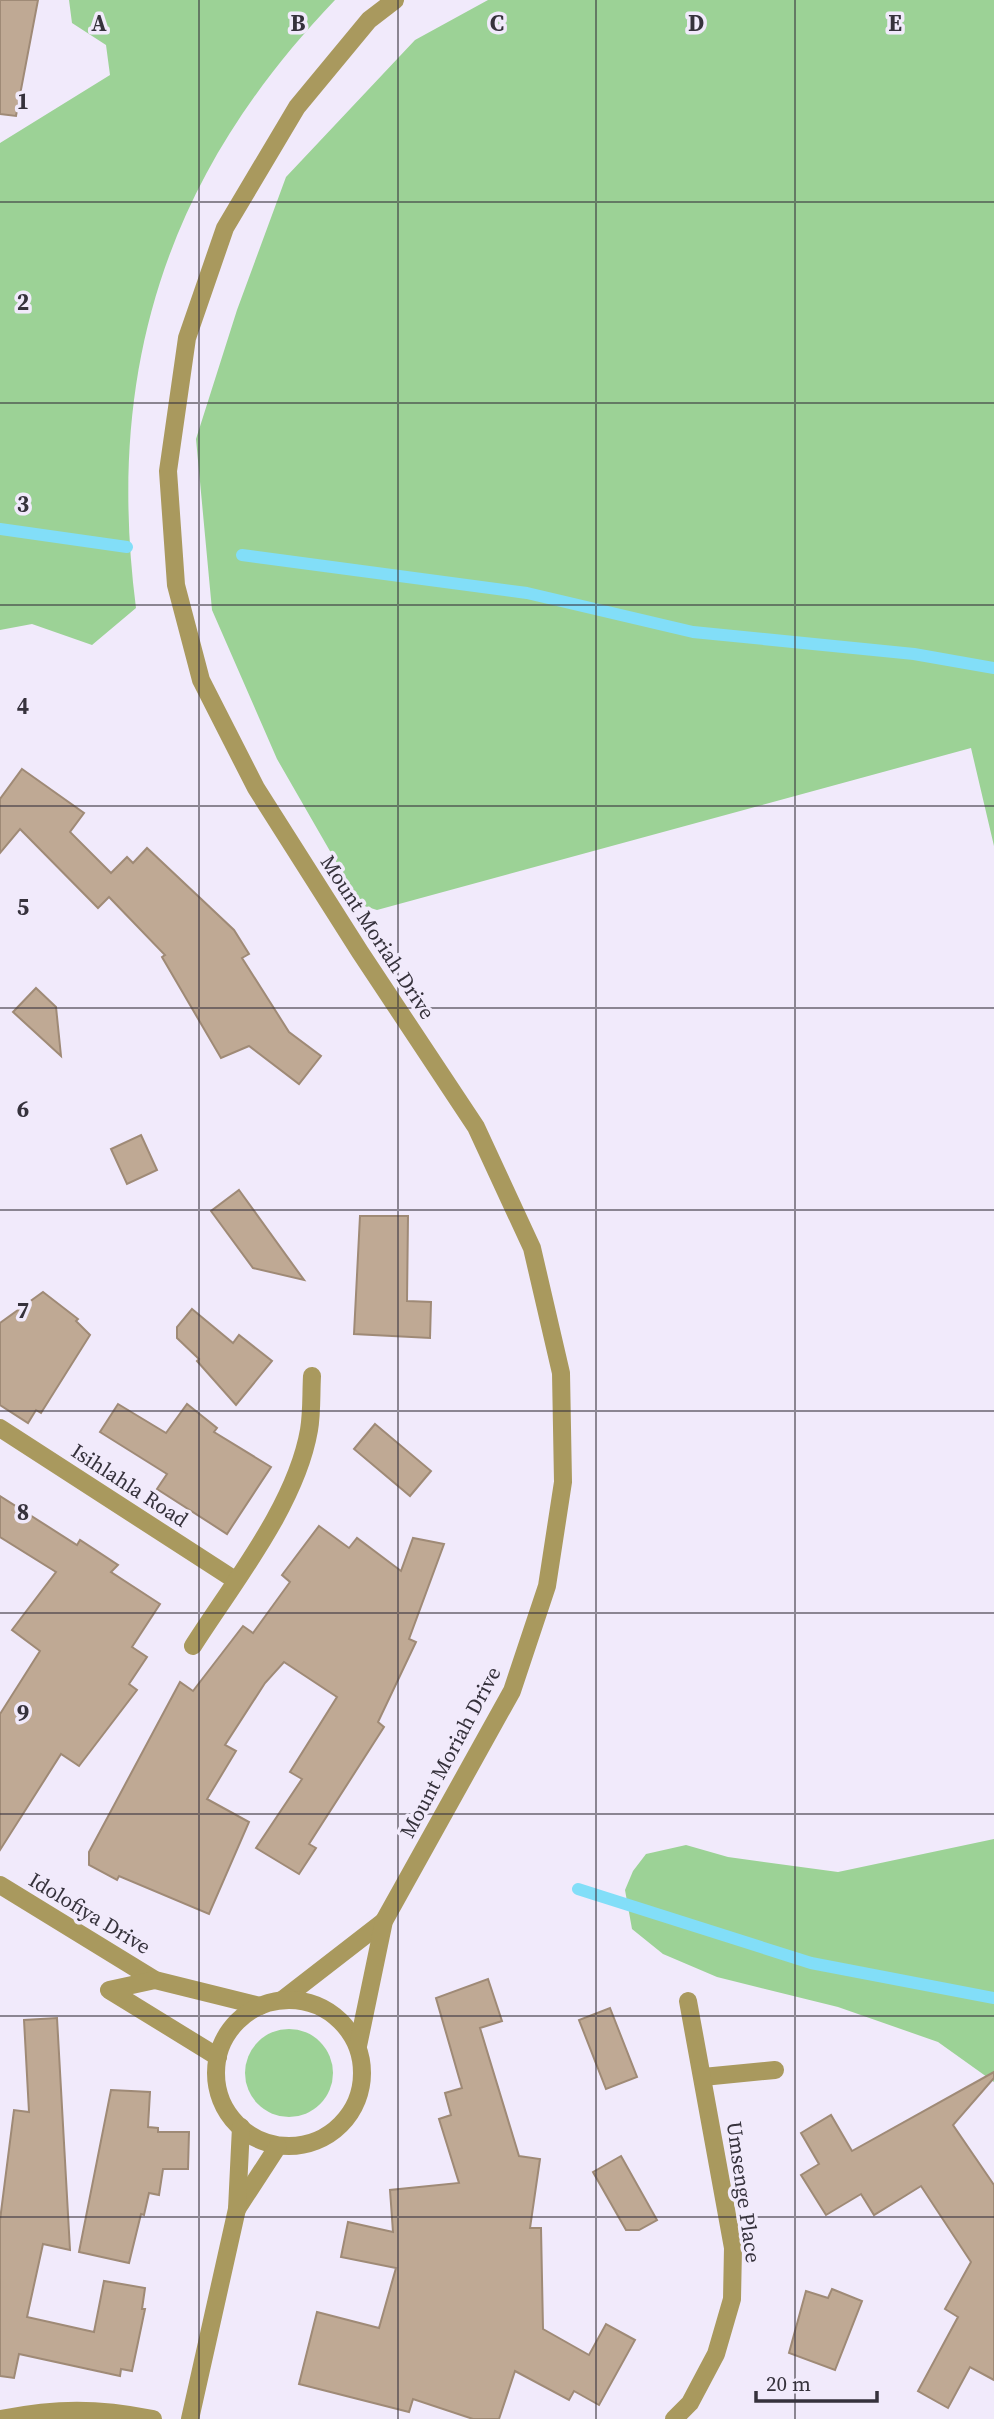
<svg xmlns="http://www.w3.org/2000/svg" width="994" height="2419" font-family="'Source Serif 4',serif">
  <rect width="100%" height="100%" fill="#f1eafb"/>
  <!-- green -->
  <g fill="#9cd296">
    <path d="M69,0h266c-168,175 -230,368 -199,608l-44,37 -60,-21 -32,6v-487l110,-68 -4,-30 -34,-22z"/>
    <path d="M488,0h506v846l-23,-98 -594,162 -16,-5 -84,-146 -65,-149 -16,-171 41,-129 49,-133 129,-137z"/>
    <path d="M994,1839v243l-56,-40 -100,-35 -121,-30 -54,-23 -31,-25 -7,-39 8,-19 13,-17 40,-9 42,12 110,15z"/>
    <circle cx="289" cy="2073" r="44"/>
  </g>
  <g fill="none" stroke-linecap="round" stroke-linejoin="round">
    <!-- stream -->
    <g stroke="#82def8" stroke-width="12">
      <path d="M0,529l127,18"/>
      <path d="M242,555l285,38 166,39 221,22 80,14"/>
      <path d="M578,1889l233,74 183,35"/>
    </g>
  </g>
  <!-- building -->
  <g fill="#bfa994" stroke="#9f8a76" stroke-width="2">
    <path d="M0,0h38l-22,116 -16,-2z"/>
    <path d="M22,769l62,44 -14,19 41,41 16,-16 6,6 14,-15 87,82 15,24 -7,4 47,74 32,24 -22,28 -50,-38 -28,12 -59,-101 3,-2 -56,-58 -11,11 -78,-79 -20,24v-54z"/>
    <path d="M36,988l20,19 5,49 -48,-44z"/>
    <path d="M141,1135l16,35 -30,14 -16,-35z"/>
    <path d="M239,1190l65,90 -51,-12 -42,-57z"/>
    <path d="M360,1216h48l-1,85 24,1 -1,36 -76,-4z"/>
    <path d="M43,1292l35,27 -2,2 14,14 -49,78 -5,-3 -8,13 -28,-18v-82z"/>
    <path d="M192,1309l41,34 6,-8 33,26 -36,44 -39,-44 2,-2 -22,-21v-11z"/>
    <path d="M118,1404l48,29 21,-29 30,24 -3,4 57,35 -44,67 -70,-45 10,-15 -67,-42z"/>
    <path d="M375,1424l56,47 -21,25 -56,-47z"/>
    <path d="M0,1496l77,49 3,-5 38,25 -7,7 49,32 -28,43 15,10 -18,27 8,6 -58,76 -18,-12 -61,96v-136l40,-63 -28,-21 44,-58 -56,-35z"/>
    <path d="M319,1526l30,22 8,-10 44,33 12,-33 31,6 -35,95 7,3 -38,80 6,5 -75,117 7,4 -17,26 -43,-26 46,-69 -12,-7 47,-75 -53,-35 -19,21 -40,62 11,6 -29,48 42,23 -40,92 -90,-38 -2,4 -28,-15v-13l91,-170 13,9 50,-65 10,7 37,-51 -8,-7z"/>
    <path d="M488,1979l14,42 -22,7 39,128 21,3 -10,69h11l2,101 46,26 17,-31 29,16 -36,65 -25,-14 -5,9 -54,-29 -16,48h-26l-60,-20 -4,13 -110,-28 18,-72 62,16 17,-60 -55,-11 7,-35 45,10 -3,-42 69,-7 -20,-64 12,-4 -6,-22 17,-5 -26,-90z"/>
    <path d="M610,2008l27,69 -31,12 -27,-69z"/>
    <path d="M57,2018l13,232 -27,-6 -16,73 67,15 10,-51 41,7 -3,21h3l-13,62 -11,-2 -1,7 -101,-22 -5,24 -14,-2v-156l14,-110 15,2 -5,-92z"/>
    <path d="M994,2072v6l-41,47 41,60v195l-24,-13 -22,41 -30,-17 40,-74 -13,-8 26,-47 -50,-76 -47,29 -13,-21 -35,21 -25,-40 18,-11 -18,-31 30,-18 21,36z"/>
    <path d="M111,2090l39,2 -2,35 10,1v4h31l-1,37h-25l-4,26 -10,-2 -5,22 -3,-1 -12,49 -50,-11z"/>
    <path d="M621,2156l36,64 -18,10h-13l-33,-58z"/>
    <path d="M832,2289l30,12 -27,69 -46,-17 17,-62 22,7z"/>
  </g>
  <g fill="none" stroke-linecap="round" stroke-linejoin="round">
    <!-- minor -->
    <g stroke="#a9995e" stroke-width="18">
      <path d="M0,1428l235,152"/>
      <path d="M193,1646c40,-63 103,-141 116,-216 3,-17 2,-36 3,-54"/>
      <path d="M0,1885l155,95 105,26"/>
      <path d="M155,1980l-46,10 109,67"/>
      <path d="M282,2000l102,-79"/>
      <circle cx="289" cy="2073" r="73"/>
      <path d="M358,2046l26,-125 128,-230 35,-105 16,-104 -2,-109 -29,-125 -56,-121 -116,-175 -104,-164 -55,-108 -25,-95 -8,-114 19,-133 38,-110 72,-121 72,-87 26,-20"/>
      <path d="M703,2077l72,-7"/>
      <path d="M237,2209l41,-63"/>
      <path d="M1,2419c56,-11 96,-11 152,0"/>
      <path d="M190,2419l47,-210 4,-82"/>
      <path d="M674,2419l16,-16 26,-49 16,-55 1,-51 -45,-247"/>
    </g>
  </g>
  <!-- grid -->
  <path fill="none" stroke="#36323c" stroke-width="2" stroke-opacity="0.55" d="M199,0v2419M398,0v2419M596,0v2419M795,0v2419M0,202h994M0,403h994M0,605h994M0,806h994M0,1008h994M0,1210h994M0,1411h994M0,1613h994M0,1814h994M0,2016h994M0,2217h994"/>
  <g text-anchor="middle" dominant-baseline="central" stroke-width="7" stroke-linejoin="round" paint-order="stroke">
    <!-- street labels -->
    <g font-size="21" fill="#36323c" stroke="#f1eafb">
      <text transform="translate(378 937) rotate(57)">Mount Moriah Drive</text>
      <text transform="translate(130 1485) rotate(33)">Isihlahla Road</text>
      <text transform="translate(450 1752) rotate(-62)">Mount Moriah Drive</text>
      <text transform="translate(90 1913) rotate(31)">Idolofiya Drive</text>
      <text transform="translate(744 2192) rotate(82)">Umsenge Place</text>
    </g>
  </g>
  <g font-size="23" text-anchor="middle" font-weight="bold" fill="#36323c" stroke="#f1eafb" stroke-width="7" stroke-linejoin="round" paint-order="stroke">
    <text x="99" y="31">A</text>
    <text x="298" y="31">B</text>
    <text x="497" y="31">C</text>
    <text x="696" y="31">D</text>
    <text x="895" y="31">E</text>
    <text x="23" y="109">1</text>
    <text x="23" y="310">2</text>
    <text x="23" y="512">3</text>
    <text x="23" y="714">4</text>
    <text x="23" y="915">5</text>
    <text x="23" y="1117">6</text>
    <text x="23" y="1318">7</text>
    <text x="23" y="1520">8</text>
    <text x="23" y="1721">9</text>
  </g>
  <!-- scale -->
  <path d="M756 2391v10h121v-10" fill="none" stroke="#36323c" stroke-width="3.5"/>
  <text x="766" y="2391" font-size="21" fill="#36323c" stroke="#f1eafb" stroke-width="5" paint-order="stroke">20 m</text>
</svg>
